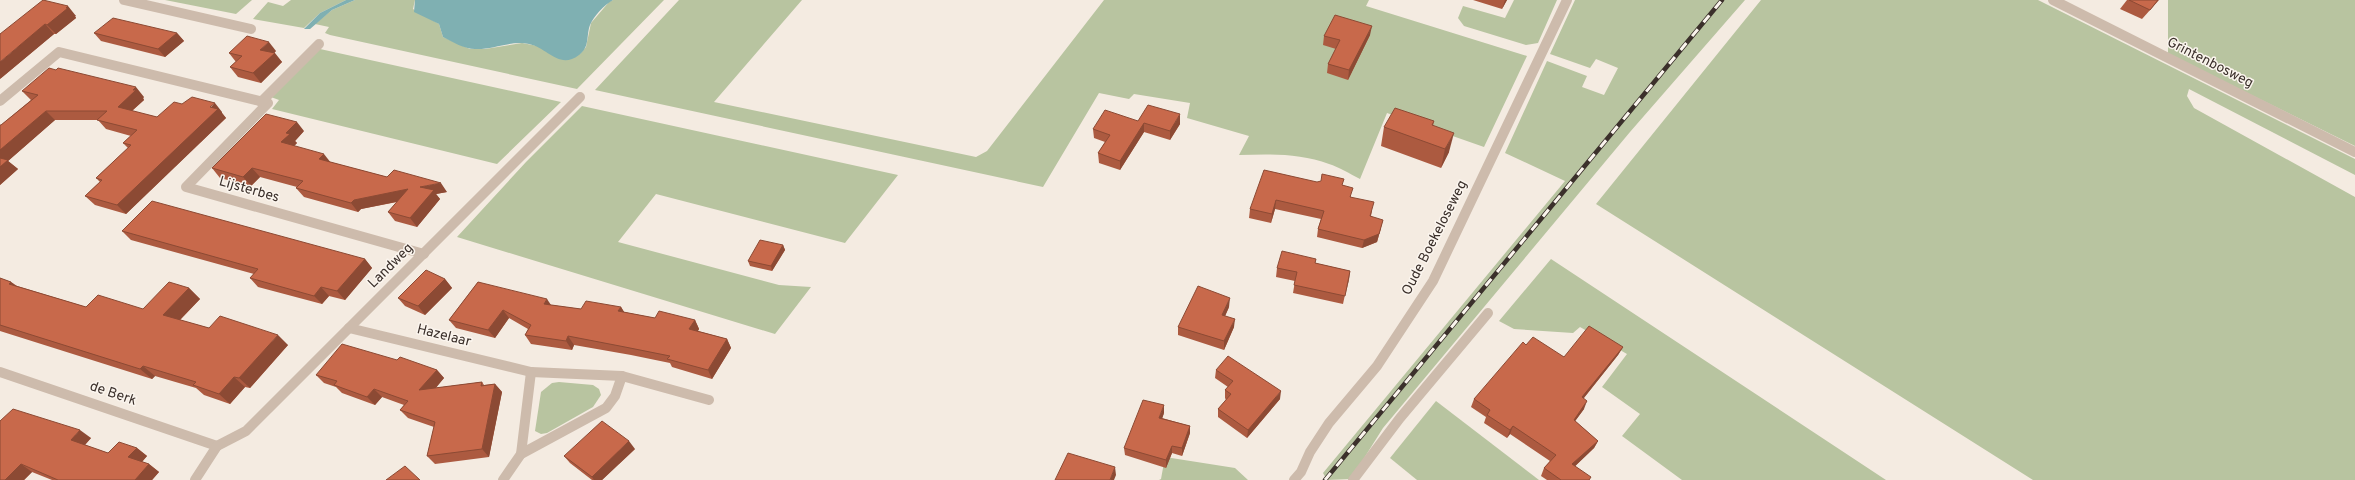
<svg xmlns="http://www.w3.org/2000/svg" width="2355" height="480" font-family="Overpass,sans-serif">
  <rect width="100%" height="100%" fill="#f4ebe1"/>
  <!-- green -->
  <g fill="#b8c4a0">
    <path d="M165,0h87l-16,14z"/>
    <path d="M291,0h55l-26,13 -16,15 -51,-9 15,-17 15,4z"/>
    <path d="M355,0h60l-2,9 26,15 4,13 27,12h15l37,-6 58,11 6,-7 5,-24 18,-21 4,-2h51l-87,89 -247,-54 -5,-2 4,-6 -14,-3 17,-14z"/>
    <path d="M679,0h123l-88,102 262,55 11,-6 117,-151h265l-3,6 161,50 -43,91 -97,-34 -27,66c-10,-5 -21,-12 -31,-15 -29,-11 -60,-10 -90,-9l10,-19 -62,-18 3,-15 -56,-9 -5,5 -30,-6 -56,94 -448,-97z"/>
    <path d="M1514,0h43l-19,43 -12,2 -62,-19 -6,-8 5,-12 42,12z"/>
    <path d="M1575,0h170l-115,132 -247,296 -32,51 -24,1 -4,-7 242,-292 -60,-28 42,-92 40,15 -5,11 22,8 14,-27 -22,-9 -6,9 -40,-14z"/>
    <path d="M1761,0h277l317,159v16l-166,-86 -2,7 7,12 161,89v283h-322l-437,-276z"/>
    <path d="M2168,0h187v146l-187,-92z"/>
    <path d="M320,49l241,53 -64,62 -225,-55 7,-9 -8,-3z"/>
    <path d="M582,106l316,69 -53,68 -189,-49 -38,48 161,43 32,2 -36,47 -318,-97 69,-75z"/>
    <path d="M1551,259l335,221h-204l-60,-44 18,-22 -38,-27 25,-33 -47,-27 -7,6 -59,-4 -15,-8z"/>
    <path d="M559,382l34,3 6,4 2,6 -8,12 -46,26 -6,1 -6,-3 6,-39 11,-9z"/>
    <path d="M1436,401l103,79h-122l-27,-22z"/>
    <path d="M1165,457l70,11 13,12h-89l2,-1z"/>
  </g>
  <!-- water -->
  <g fill="#7fb0b2">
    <path d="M346,0h9l-23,10 -22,19h-6l16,-16z"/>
    <path d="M415,0h198c-9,5 -19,16 -23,25 -4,11 0,22 -11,30 -20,15 -31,-7 -50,-11 -18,-4 -36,6 -54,5 -11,0 -22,-7 -32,-12l-4,-13 -25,-12z"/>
  </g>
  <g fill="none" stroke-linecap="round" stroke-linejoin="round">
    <!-- street -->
    <g stroke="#cdbbac" stroke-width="10">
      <path d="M124,0l127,29"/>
      <path d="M2053,0l302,152"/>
      <path d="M0,101l59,-49 209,51 -82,84 238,67"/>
      <path d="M261,102l58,-58"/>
      <path d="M349,328l182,44 91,4 87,24"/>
      <path d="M0,372l217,74"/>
      <path d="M217,446l29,-15 334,-334"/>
      <path d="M521,454l85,-46 9,-12 7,-20"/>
      <path d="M195,480l22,-34"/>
      <path d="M503,480l18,-26 10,-82"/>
      <path d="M1294,480l7,-8 9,-20 19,-29 48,-57 56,-85 134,-281"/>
      <path d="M1353,480l47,-62 88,-105"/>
    </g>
    <!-- rail casing -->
    <g stroke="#3b302b" stroke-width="4.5">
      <path id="rail" d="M1325,480l397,-480"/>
    </g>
    <!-- rail -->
    <use href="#rail" stroke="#fbf5ee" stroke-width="3" stroke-dasharray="9" stroke-linecap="butt"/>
  </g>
  <!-- wall -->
  <g fill="#ac5a40">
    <path d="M43,0l33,16h-1l1,2 -20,16h-2l-54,45z"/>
    <path d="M1473,0h34l-5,9z"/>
    <path d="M2127,0h32l-17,19 -22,-10z"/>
    <path d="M94,33h83l7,8 -19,16 -64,-16z"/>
    <path d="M1370,35l-22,45 -21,-7 1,-9 8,-15 -13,-4 1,-9z"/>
    <path d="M276,51l-2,2 8,9 -21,21 -23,-6 -8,-10 6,-5 -7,-9z"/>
    <path d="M22,91l122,6 -1,1 1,2 -12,11 25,6 25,-13 40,8v1l4,5 -100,96 -31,-9 -10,-9 15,-14 -4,-4 32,-30 -5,-5 8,-7 -25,-7 -8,-9h-43l-47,41 10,8 -18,16v-60h1l30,-25z"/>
    <path d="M1138,121l42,3 -10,16 -26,-8 -24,38 -21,-7 -1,-10 7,-11 -11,-4 -1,-9z"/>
    <path d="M1434,121l-1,5 16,26 -8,16 -60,-22 3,-19z"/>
    <path d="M304,131l-9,10 2,2 -3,3 36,16 57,15 60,15 -11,2 4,5 -23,28 -22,-6 -7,-9 9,-10 -36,7 -3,3 -54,-15 -8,-9 1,-1 -37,-10 -9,9 -31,-8 -8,-10z"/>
    <path d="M1317,182l26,3 8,12 21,14 -1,5 10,12 -4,14 -15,6 -45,-11 1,-8 3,-10 -46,-10 -4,14 -22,-5 1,-9z"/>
    <path d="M122,231l243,28 7,9 -27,32 -16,-4 -7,8 -64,-17 -8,-9 4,-4 -123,-34z"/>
    <path d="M783,245l2,5 -13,21 -22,-5 -2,-5z"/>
    <path d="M1316,259l-1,4 35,8 -7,33 -50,-11 2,-12 -19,-4 1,-9z"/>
    <path d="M0,278l11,4 6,4 69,21 57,2 46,-21 11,11 -20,21 29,8 79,17 -38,43 -5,-1 -15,17 -26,-9 -8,-7 -41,-12 -3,3 -152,-48z"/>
    <path d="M445,279l7,9 -27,27 -20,-9 -7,-8z"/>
    <path d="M478,282l73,23 30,4 40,-2 3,5 31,6 40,2 4,9 -1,2 29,8 4,9 -19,31 -40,-12 -2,-4 -39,-8 -57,-10 -2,5 -41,-6 -6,-9 3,-6 -19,-11 -14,20 -39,-10 -7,-8z"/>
    <path d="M1229,307l-4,9 9,11 -10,23 -46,-15v-8z"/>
    <path d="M1526,345l38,12 59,-10 -5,8 -34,43v11l-9,12 23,20 -4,7 -19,18 15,14h-43l-6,-4 3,-8 6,-7 -40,-27 -3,4 -23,-15 2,-6 -15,-10 3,-8z"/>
    <path d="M397,360l40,10 7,8 -9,10 47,-6 2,3 11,-1 7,8 -13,65 -54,7 -8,-8 7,-29 -26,-9 -8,-8 4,-5 -22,-8 -7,8 -33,-12 -6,-6 -12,-4 -8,-8z"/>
    <path d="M1216,370l64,29 -33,39 -29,-21v-8l8,-9 -1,-2v-8l3,-3 -13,-9z"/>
    <path d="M1164,413l-2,5 28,8v7l-8,23 -10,-3 -6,15 -41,-13 -1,-7z"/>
    <path d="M0,421l91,17 -6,7 23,8 29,-5 10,8 -5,6 7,2 10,8 -7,8h-100l-20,-8 -8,8z"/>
    <path d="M635,449l-33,31h-10l-22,-17 -6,-7z"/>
  </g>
  <!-- shaded-wall -->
  <g fill="#8c4a34">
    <path d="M1505,0h2l-5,9z"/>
    <path d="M68,6l8,10h-1l1,2 -20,16 -9,-9z"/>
    <path d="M45,24l9,10 -54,45v-17z"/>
    <path d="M1372,26l-2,9 -22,45 1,-10z"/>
    <path d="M177,33l7,8 -19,16 -7,-8z"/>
    <path d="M269,42l7,9 -9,8 -7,-9z"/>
    <path d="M275,53l7,9 -21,21 -8,-10z"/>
    <path d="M136,87l8,10 -1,1 1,2 -18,16 -8,-9z"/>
    <path d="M215,103l7,9v1l4,5 -100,96 -9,-9z"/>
    <path d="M46,111l9,9 -47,41 10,8 -18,16v-35z"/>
    <path d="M1180,114v10l-10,16v-9z"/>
    <path d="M297,122l7,9 -9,10 2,2 -8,8 -8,-9 5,-9z"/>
    <path d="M1144,123v9l-24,38v-9z"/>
    <path d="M1454,133l-5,19 -8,16 4,-19z"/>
    <path d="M324,154l7,9 -12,-4z"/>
    <path d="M252,168l8,9 -9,9 -8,-9z"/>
    <path d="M441,183l6,9 -11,2 4,5 -23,28 -7,-9 10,-31z"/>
    <path d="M408,189l7,9 -54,11 -3,3 -7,-9 3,-3z"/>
    <path d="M1276,200l-1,9 -4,14 1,-9z"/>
    <path d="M1383,220l-6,22 -15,6 2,-8z"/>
    <path d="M783,245l2,5 -13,21 -1,-5z"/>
    <path d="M365,259l7,9 -27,32 -8,-9z"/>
    <path d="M1350,271l-1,9 -6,24 2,-8z"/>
    <path d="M445,279l7,9 -27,27 -7,-9z"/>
    <path d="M11,282l13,10 -15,-8z"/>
    <path d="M321,287l8,9 -7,8 -8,-8z"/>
    <path d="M189,288l11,11 -25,26 -12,-10z"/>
    <path d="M1230,298l-1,9 -7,16v-8z"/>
    <path d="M547,299l6,9 -9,-4z"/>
    <path d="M621,307l5,8 -8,-4z"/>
    <path d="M503,310l6,8 -14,20 -7,-8z"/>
    <path d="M1235,319l-1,8 -10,23v-9z"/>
    <path d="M695,320l4,9 -5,8 -5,-8z"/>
    <path d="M278,335l10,10 -38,43 -11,-10z"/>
    <path d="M568,336l6,9 -2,5 -6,-9z"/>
    <path d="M727,339l4,9 -19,31 -4,-9z"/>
    <path d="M1623,347l-5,8 -40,50 4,-8z"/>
    <path d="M143,366l12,10 -3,3 -12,-10z"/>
    <path d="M437,370l7,8 -17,21 -8,-9z"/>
    <path d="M234,377l11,10 -15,17 -11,-10z"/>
    <path d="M495,384l7,8 -13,65 -7,-8z"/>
    <path d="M374,389l8,8 -7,8 -8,-8z"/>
    <path d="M1281,391l-1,8 -33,39 1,-8z"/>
    <path d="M1587,401l-3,8 -14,19 4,-8z"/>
    <path d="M1164,405v8l-4,12 -1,-7z"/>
    <path d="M1190,426v7l-8,23v-8z"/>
    <path d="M1513,426l-3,8 -3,4 3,-8z"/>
    <path d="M80,430l11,8 -9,10 -11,-8z"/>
    <path d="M629,441l6,8 -33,31h-8l-2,-3z"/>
    <path d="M1598,441l-4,7 -25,24 3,-8z"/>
    <path d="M1172,446v7l-6,15v-8z"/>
    <path d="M137,448l10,8 -8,9 -11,-8z"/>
    <path d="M21,464l11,8 -8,8h-19z"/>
    <path d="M149,464l10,8 -7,8h-17z"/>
    <path d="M1115,467l1,8 -2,5h-4z"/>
  </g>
  <!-- building -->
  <g fill="#c8694b" stroke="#8c4a34">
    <path d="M43,0l25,6 -2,2h2l-21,17 -2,-1 -45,38v-28z"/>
    <path d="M2129,0h29l-8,10z"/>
    <path d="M1335,15l37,11 -23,44 -21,-6 12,-24 -16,-4z"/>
    <path d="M113,18l64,15 -19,16 -64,-16z"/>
    <path d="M247,36l22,6 -9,8 15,3 -22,20 -23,-6 12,-11 -13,-3z"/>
    <path d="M49,68l7,2 2,-2 78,19 -3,3h3l-18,17 39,10 17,-15 8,2 10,-7 23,6 -5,4 8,2 -101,96 -32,-9 17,-16 -6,-2 35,-33 -8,-2 14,-13 -40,-10 10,-9h-61l-46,39v-25h1l37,-30 -16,-4z"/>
    <path d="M1148,105l32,9 -10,17 -26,-8 -24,38 -22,-8 12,-18 -17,-6 12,-19 33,11z"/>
    <path d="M1395,108l39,13 -2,4 22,8 -9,16 -61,-22z"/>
    <path d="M266,114l31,8 -11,11 4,1 -9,8 43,12 -5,5 68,18 7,-7 47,13 -21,4 14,3 -24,28 -22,-6 20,-23 -54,11 -3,3 -55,-15 7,-7 -51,-13 -9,9 -31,-9z"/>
    <path d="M0,158l8,2 -8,7z"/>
    <path d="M1264,170l53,12 4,-1 1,-7 22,5 -2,6 11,3 -3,9 24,5 -4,14 13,4 -4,14 -15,6 -46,-11 6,-18 -48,-11 -4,14 -22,-5z"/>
    <path d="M152,201l213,58 -28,32 -16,-4 -7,9 -64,-18 8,-9 -136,-38z"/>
    <path d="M760,240l23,5 -12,21 -23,-5z"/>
    <path d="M1282,251l34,8 -1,4 35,8 -5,25 -51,-11 3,-13 -20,-4z"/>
    <path d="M426,270l19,9 -27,27 -20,-8z"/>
    <path d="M0,278l11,4 -2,2 77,23 12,-12 45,14 26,-27 20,6 -26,27 46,13 11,-12 58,19 -39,43 -5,-1 -15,17 -26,-9 3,-3 -53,-16 -3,3 -140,-44z"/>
    <path d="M478,282l69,17 -3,5 37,5 5,-8 35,6 -3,4 37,7 4,-7 36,9 -6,9 38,10 -19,31 -41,-11 3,-3 -45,-9 -57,-11 -2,5 -41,-6 6,-10 -28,-15 -15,20 -39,-10z"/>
    <path d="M1198,286l32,12 -8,17 13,4 -11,22 -46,-14z"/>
    <path d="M1589,326l34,21 -41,50 5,4 -13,19 24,21 -26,23 19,13 -2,3h-28l-17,-12 12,-13 -43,-29 -3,4 -23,-15 3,-5 -16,-11 49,-57 3,3 7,-8 31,20z"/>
    <path d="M342,344l55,16 3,-3 37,13 -18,20 63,-8 -1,4 14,-2 -13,65 -55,7 8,-34 -35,-12 8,-9 -34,-12 -7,8 -33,-12 3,-4 -21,-6z"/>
    <path d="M1228,356l53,35 -33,39 -30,-21 13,-15 -6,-4 8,-9 -17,-11z"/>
    <path d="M1143,400l21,5 -5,13 31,8 -8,22 -10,-2 -6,14 -42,-12z"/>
    <path d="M13,409l67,21 -9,10 37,13 11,-11 18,6 -9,9 21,7 -14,16h-77l-37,-16 -16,16h-5v-59z"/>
    <path d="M602,421l27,20 -37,36 -28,-21z"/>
    <path d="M1068,453l47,14 -5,13h-55z"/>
    <path d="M405,466l15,14h-34z"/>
  </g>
  <g text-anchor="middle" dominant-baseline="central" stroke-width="3" stroke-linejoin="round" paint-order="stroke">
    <!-- street labels -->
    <g font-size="14" fill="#3b302b" stroke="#fbf5ee">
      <text transform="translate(2210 63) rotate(27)">Grintenbosweg</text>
      <text transform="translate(249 190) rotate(16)">Lijsterbes</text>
      <text transform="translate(1435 238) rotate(-63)">Oude Boekeloseweg</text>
      <text transform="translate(391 266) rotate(-45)">Landweg</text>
      <text transform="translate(444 336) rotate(14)">Hazelaar</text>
      <text transform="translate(113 394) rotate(19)">de Berk</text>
    </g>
  </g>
</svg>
